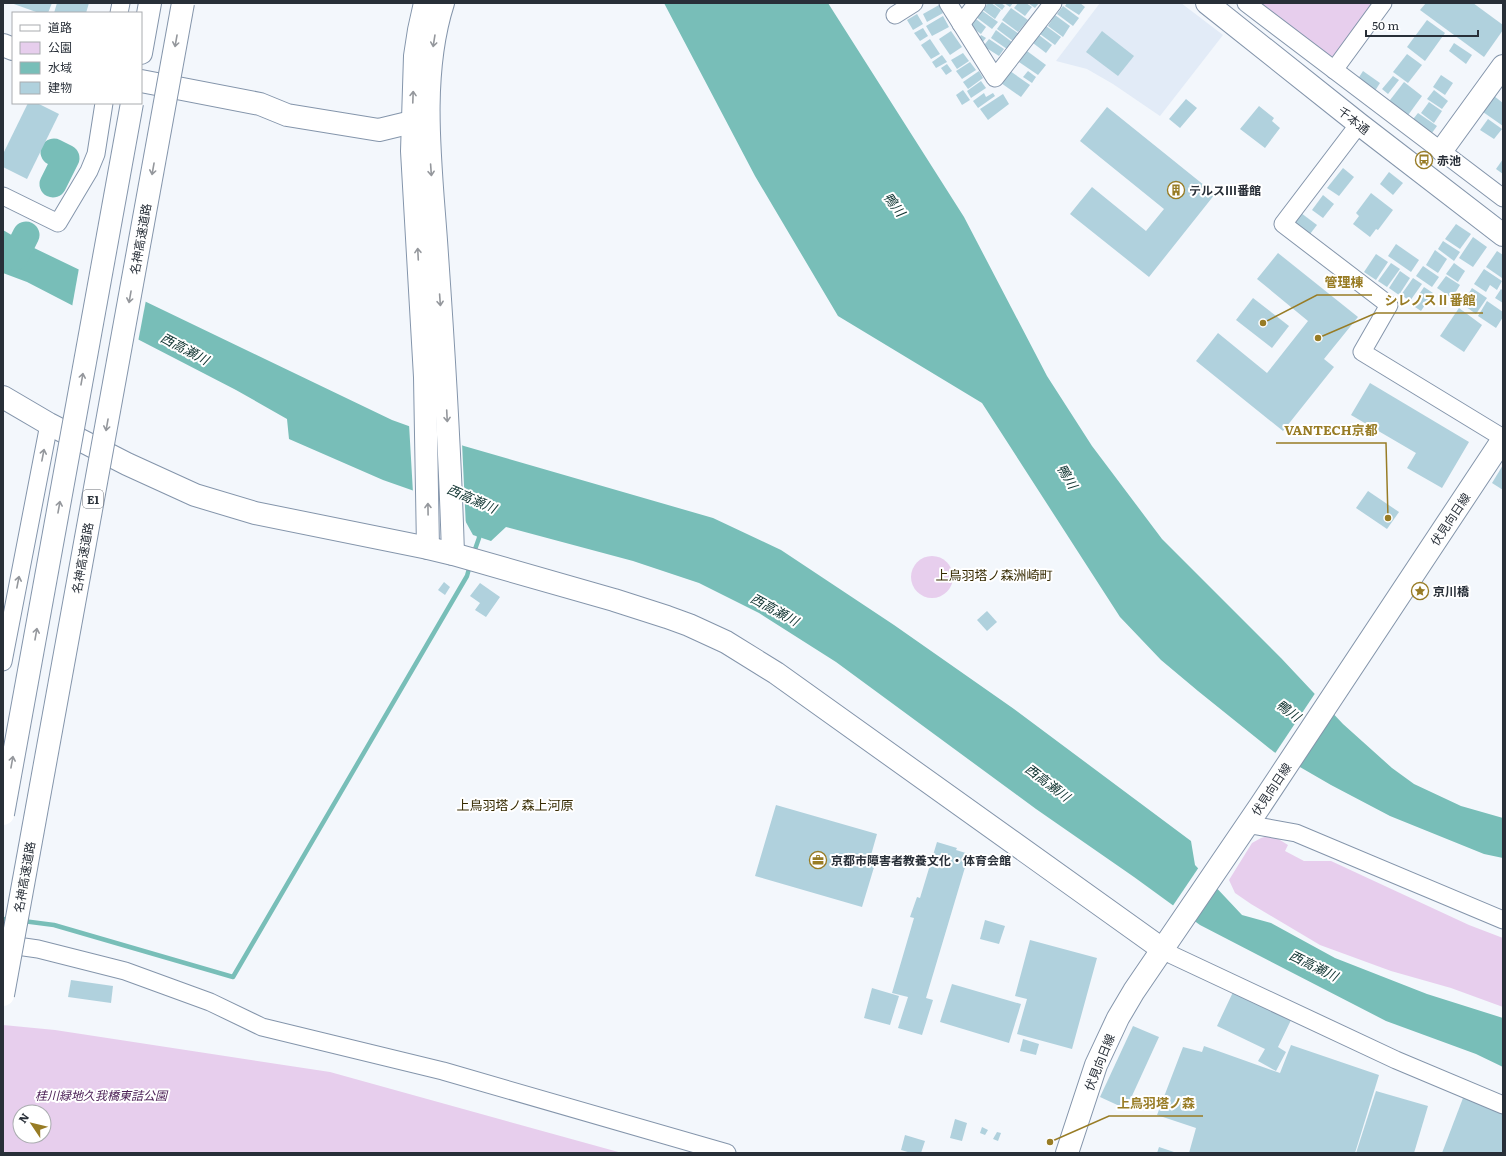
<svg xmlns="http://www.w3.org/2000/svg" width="1506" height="1156" font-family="Literata,'Noto Sans JP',serif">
  <rect width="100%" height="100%" fill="#f3f7fc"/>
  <!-- built -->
  <path fill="#e2ebf7" d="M1100,3h81l42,32 -63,81 -47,-32 -26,-15 -31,-8z"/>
  <!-- green -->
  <g fill="#e7ceed" fill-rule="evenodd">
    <path d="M1258,3h118l-38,52 -11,2z"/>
    <circle cx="932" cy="577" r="21"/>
    <path d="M1272,835l16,10 -3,6 19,10h27l138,64 34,13v69l-52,-19 -60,-17 -71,-26 -69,-41 -16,-11 -6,-13 23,-37 9,-5z"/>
    <path d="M3,1025l52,5 275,42 292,81h-619zM20,1112h24v24h-24z"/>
  </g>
  <!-- water -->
  <g fill="#78beb8">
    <path d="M664,3h164l136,214 83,159 45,70 70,93 119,119 62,66 49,44 22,16 47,22 42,12v40l-19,-4 -94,-38 -59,-31 -57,-33 -76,-61 -37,-31 -41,-43 -138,-214 -144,-87 -83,-140z"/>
    <path d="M3,230l29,17 360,173 72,26 249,72 68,32 113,75 120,84 177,132 4,24 47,50 29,8 64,35 92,36 76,24v49l-27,-13 -90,-33 -186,-96 -66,-48 -98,-68 -200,-147 -77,-49 -60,-30 -66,-22 -127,-34 -15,14 -18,-6 -16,-29 -74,-26 -94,-41 -2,-20 -51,-29 -209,-108 -24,-9z"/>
  </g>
  <!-- pier -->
  <g fill="#f3f7fc">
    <path d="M79,268l67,32 -8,42 -66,-35z"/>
    <path d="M409,424l53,19 4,85 -11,-20 -42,-15z"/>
    <path d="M1316,692l5,5 -41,61 -6,-3z"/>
    <path d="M1199,867l6,6 -27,39 -6,-5z"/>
  </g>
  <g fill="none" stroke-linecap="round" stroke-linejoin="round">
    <!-- stream -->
    <g stroke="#78beb8" stroke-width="4.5">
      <path d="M473,555l6,-17v-7"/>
      <path d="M3,919l9,1"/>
      <path d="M23,921l31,4 179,52 234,-401 3,-11"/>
    </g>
    <!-- river -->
    <g stroke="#78beb8" stroke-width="27">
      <path d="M53,184l13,-26 -12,-6"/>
      <path d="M15,257l11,-22"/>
    </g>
  </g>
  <!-- building -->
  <g fill="#b0d1dd">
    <path d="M11,3h41l-4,10h-9z"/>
    <path d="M57,3h32l-3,10h-32z"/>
    <path d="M988,3h3l10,7 -6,9 -12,-9z"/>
    <path d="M993,3h8l4,3 -3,4z"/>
    <path d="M1004,3h9l-3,4z"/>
    <path d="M1018,3h8l6,4 -7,9 -11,-8z"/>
    <path d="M1028,3h11l-4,5z"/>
    <path d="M1067,3h13l5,4 -6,8 -14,-9z"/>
    <path d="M1426,3h47l30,22v5l-19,27 -64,-47z"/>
    <path d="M939,5l4,8 -16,9 -4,-8z"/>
    <path d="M1063,6l16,12 -6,8 -16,-12z"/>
    <path d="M1011,8l17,12 -10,12 -16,-12z"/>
    <path d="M981,10l17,12 -6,7 -16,-12z"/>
    <path d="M917,14l6,10 -10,6 -6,-10z"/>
    <path d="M1055,15l15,11 -7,11 -15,-11z"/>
    <path d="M943,16l6,11 -17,9 -6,-10z"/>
    <path d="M976,19l10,8 -5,7 -11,-8z"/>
    <path d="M1427,20l18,13 -20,28 -18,-14z"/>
    <path d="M1002,22l17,12 -6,7 -16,-12z"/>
    <path d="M1046,26l15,11 -6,8 -15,-11z"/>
    <path d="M923,28l5,8 -8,5 -6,-8z"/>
    <path d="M996,30l16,12 -5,7 -16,-11z"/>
    <path d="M951,31l11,16 -12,8 -11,-16z"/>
    <path d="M1102,31l32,25 -16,20 -32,-24z"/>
    <path d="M981,35l5,3 -4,5 -4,-3z"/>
    <path d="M1039,35l13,10 -6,8 -13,-10z"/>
    <path d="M930,39l10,15 -9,5 -10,-14z"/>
    <path d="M989,39l15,10 -5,7 -11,-7 -2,3 -5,-3z"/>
    <path d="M1454,43l18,12 -6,9 -17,-13z"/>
    <path d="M1027,51l19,14 -8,10 -19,-13z"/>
    <path d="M963,53l6,8 -12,8 -6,-9z"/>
    <path d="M1407,54l15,11 -14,18 -15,-11z"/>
    <path d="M942,55l5,7 -11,6 -4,-6z"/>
    <path d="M970,62l6,8 -14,9 -6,-8z"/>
    <path d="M947,64l5,7 -6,4 -5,-7z"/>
    <path d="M979,71l4,7 -15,11 -5,-7z"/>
    <path d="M1010,71l20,14 -9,12 -20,-14z"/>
    <path d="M1028,71l8,6 -4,6 -9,-6z"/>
    <path d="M1363,71l17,12 -7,11 -17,-12z"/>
    <path d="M1441,75l12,8 -8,12 -12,-8z"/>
    <path d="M1393,76l6,4 -11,14 -6,-5z"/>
    <path d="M981,81l5,7 -15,10 -4,-7z"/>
    <path d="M1404,82l18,14 -16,22 -19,-14z"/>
    <path d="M963,90l7,10 -8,5 -6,-10z"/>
    <path d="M1434,90l14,11 -6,8 -15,-10z"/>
    <path d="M984,93l2,4 7,-4 2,3 -17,12 -5,-7z"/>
    <path d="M1003,94l6,10 -21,16 -8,-11z"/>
    <path d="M1494,96l9,7v23l-20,-14z"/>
    <path d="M1186,99l11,9 -17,20 -11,-9z"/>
    <path d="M1429,102l13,9 -8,12 -13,-10z"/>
    <path d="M28,103h9l22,11 -32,65 -24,-12v-13z"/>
    <path d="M1259,106l15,12 -2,3 8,7 -15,20 -25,-19z"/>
    <path d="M1107,107l108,87 -66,83 -79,-63 22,-27 54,44 18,-22 -84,-68z"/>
    <path d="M1418,113l19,13 -8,11 -19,-14z"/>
    <path d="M1488,119l14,10 -8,10 -14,-9z"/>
    <path d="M1503,159v15l-7,-5z"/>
    <path d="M1343,168l11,9 -15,19 -12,-8z"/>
    <path d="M1389,172l14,11 -10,12 -13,-11z"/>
    <path d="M1371,193l22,17 -15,20 -2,-1 -6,8 -17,-13 6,-8 -3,-3z"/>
    <path d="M1323,195l11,9 -11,14 -11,-8z"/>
    <path d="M1301,213l16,12 -7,9 -16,-12z"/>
    <path d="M1456,224l15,10 -11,15 -15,-10z"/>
    <path d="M1473,237l14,10 -14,20 -14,-9z"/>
    <path d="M1443,241l17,11 -6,9 -16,-12z"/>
    <path d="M1396,244l23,16 -8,12 -23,-16z"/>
    <path d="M1435,250l12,9 -9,14 -12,-8z"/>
    <path d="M1497,251l6,4 -1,23 -16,-11z"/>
    <path d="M1278,253l80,64 -34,42 10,8 -51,64 -87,-70 22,-28 49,40 41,-52 -51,-42z"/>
    <path d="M1376,254l12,8 -12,18 -12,-8z"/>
    <path d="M1391,263l9,6 -13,18 -9,-6z"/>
    <path d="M1454,263l11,8 -7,11 -12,-8z"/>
    <path d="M1423,266l16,11 -7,10 -16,-11z"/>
    <path d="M1484,269l18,12 -5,9 -7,-5 -4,7 -12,-8z"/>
    <path d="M1400,271l10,7 -11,17 -10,-7z"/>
    <path d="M1446,276l14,9 -8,13 -15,-10z"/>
    <path d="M1413,278l9,6 -12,17 -9,-6z"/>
    <path d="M1424,287l9,6 -12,18 -9,-6z"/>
    <path d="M1472,288l15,10 -11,16 -14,-10z"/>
    <path d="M1501,289l2,2v12l-8,-5z"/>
    <path d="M1253,298l36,28 -17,22 -36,-28z"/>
    <path d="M1487,301l16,11v5l-7,11 -18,-12z"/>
    <path d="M1459,308l23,17 -18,27 -24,-16z"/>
    <path d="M1370,383l99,59 -27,46 -35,-20 9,-15 -65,-38z"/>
    <path d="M1503,465v25l-11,-7z"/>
    <path d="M1368,491l31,21 -12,17 -31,-21z"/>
    <path d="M444,582l6,5 -5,8 -7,-5z"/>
    <path d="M480,583l20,14 -14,20 -11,-7 5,-7 -10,-7z"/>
    <path d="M987,611l10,11 -10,9 -10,-11z"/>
    <path d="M776,805l101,29 -8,28 6,2 -13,43 -107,-31z"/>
    <path d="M937,842l20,6 -1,2 13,4 -43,144 7,2 -11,35 -24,-7 10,-31 -16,-4 22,-75 -4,-1 7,-20 3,1z"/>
    <path d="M985,920l20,6 -6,18 -19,-5z"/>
    <path d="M1030,940l67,18 -25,91 -55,-15 10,-35 -12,-3z"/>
    <path d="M71,980l42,6 -2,17 -43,-6z"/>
    <path d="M952,984l69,20 -12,39 -69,-21z"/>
    <path d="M872,988l27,8 -9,29 -26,-7z"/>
    <path d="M1234,990l58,28 -14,29 8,5 -10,19 -18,-10 7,-12 -48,-23z"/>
    <path d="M1133,1026l26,11 -33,72 -26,-12z"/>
    <path d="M1023,1039l16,5 -3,11 -16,-4z"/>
    <path d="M1291,1045l88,30 -24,78h-166l7,-25 -39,-13 26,-68 19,5 2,-6 76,27z"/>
    <path d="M1376,1091l52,15 -14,47h-58z"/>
    <path d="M1463,1098l40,15v40h-61z"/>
    <path d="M955,1119l12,4 -5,18 -12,-3z"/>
    <path d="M982,1127l6,3 -3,5 -5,-2z"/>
    <path d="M997,1132l4,1 -3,8 -5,-2z"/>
    <path d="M905,1135l20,6 -4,12h-10l-10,-3z"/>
    <path d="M1159,1147l18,6h-20z"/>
  </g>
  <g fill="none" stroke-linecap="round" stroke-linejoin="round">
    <!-- street casing -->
    <g stroke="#8495ab" stroke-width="19">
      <g id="street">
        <path d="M948,3l47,75 58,-75"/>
        <path d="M1246,3l257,195"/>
        <path d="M119,13l2,-10"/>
        <path d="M895,15l19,-12"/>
        <path d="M961,24l16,-21"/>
        <path d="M1334,70l49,-67"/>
        <path d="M1359,124l-76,100 106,81 -27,47 141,86"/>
        <path d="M3,196l55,27 31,-52 7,-17 8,-51"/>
        <path d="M3,662l46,-238"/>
        <path d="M1247,823l10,3 39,7 207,87"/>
        <path d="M3,944l35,5 87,22 85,31 52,25 181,44 284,82"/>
        <path d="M1162,949l10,6 224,105 107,45"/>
      </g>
    </g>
    <!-- secondary casing -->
    <g stroke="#8495ab" stroke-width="24">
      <g id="secondary">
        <path d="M425,3l-6,27 -4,26 -3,95 13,226 3,171"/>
        <path d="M443,3c-25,78 -11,172 -6,252 7,100 13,200 16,299"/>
        <path d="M1207,3l152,121 144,111"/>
        <path d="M3,45l10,4"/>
        <path d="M141,81l119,23 27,11 92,15 33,-8"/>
        <path d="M1442,150l61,-84"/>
        <path d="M3,397l46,27 78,40 68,31 60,18 173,35 25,6 161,46 53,17 22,8 37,17 50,31 386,276"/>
        <path d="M1067,1153l29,-88 22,-47 16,-27 126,-185 243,-367"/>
      </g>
    </g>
    <!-- highway casing -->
    <g stroke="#8495ab" stroke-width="24">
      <path id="highway" d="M141,53l9,-50"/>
    </g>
    <!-- street -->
    <use href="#street" stroke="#fff" stroke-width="17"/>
    <!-- secondary -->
    <use href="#secondary" stroke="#fff" stroke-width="22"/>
    <!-- highway -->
    <use href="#highway" stroke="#fff" stroke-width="22"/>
    <!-- highway-bridge casing -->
    <g stroke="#8495ab" stroke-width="24" stroke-linecap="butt">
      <g id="highway-bridge">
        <path d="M3,814l129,-711"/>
        <path d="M3,995l180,-992"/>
      </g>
    </g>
    <!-- highway-bridge -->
    <use href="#highway-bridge" stroke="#fff" stroke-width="22"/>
  </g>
  <!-- one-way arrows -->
  <defs><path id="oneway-shaft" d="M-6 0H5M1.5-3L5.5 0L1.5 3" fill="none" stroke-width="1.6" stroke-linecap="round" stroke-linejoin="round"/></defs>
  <g stroke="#94979c">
    <use href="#oneway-shaft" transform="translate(176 41) rotate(100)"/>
    <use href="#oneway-shaft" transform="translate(434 41) rotate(99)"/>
    <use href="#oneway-shaft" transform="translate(413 97) rotate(-88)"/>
    <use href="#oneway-shaft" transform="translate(153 169) rotate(100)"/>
    <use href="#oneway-shaft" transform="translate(431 170) rotate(86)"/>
    <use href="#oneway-shaft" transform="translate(418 254) rotate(-93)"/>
    <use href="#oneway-shaft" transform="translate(130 297) rotate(100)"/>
    <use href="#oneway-shaft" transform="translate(440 300) rotate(86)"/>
    <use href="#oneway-shaft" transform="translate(82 379) rotate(-80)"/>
    <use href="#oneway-shaft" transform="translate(447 416) rotate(87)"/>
    <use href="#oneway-shaft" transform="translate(107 425) rotate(100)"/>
    <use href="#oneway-shaft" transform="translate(43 455) rotate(-79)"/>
    <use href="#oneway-shaft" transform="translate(59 507) rotate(-80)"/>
    <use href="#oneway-shaft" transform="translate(428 509) rotate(-91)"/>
    <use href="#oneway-shaft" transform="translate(18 582) rotate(-79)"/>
    <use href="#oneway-shaft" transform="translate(36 634) rotate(-80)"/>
    <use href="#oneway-shaft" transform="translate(12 762) rotate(-80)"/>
  </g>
  <!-- icons -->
  <defs>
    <g id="bus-ring" transform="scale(0.9)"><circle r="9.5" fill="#fff" stroke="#987c25" stroke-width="1.5"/><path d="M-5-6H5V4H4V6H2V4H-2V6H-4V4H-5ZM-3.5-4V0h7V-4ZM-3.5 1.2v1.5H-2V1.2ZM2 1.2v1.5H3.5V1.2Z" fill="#987c25"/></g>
    <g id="building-ring" transform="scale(0.9)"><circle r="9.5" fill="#fff" stroke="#987c25" stroke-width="1.5"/><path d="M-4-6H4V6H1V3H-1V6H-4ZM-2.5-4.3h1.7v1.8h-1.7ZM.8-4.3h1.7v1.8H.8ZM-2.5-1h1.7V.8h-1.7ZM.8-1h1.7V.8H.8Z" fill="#987c25"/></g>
    <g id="sight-ring" transform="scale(0.9)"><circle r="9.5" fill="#fff" stroke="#987c25" stroke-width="1.5"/><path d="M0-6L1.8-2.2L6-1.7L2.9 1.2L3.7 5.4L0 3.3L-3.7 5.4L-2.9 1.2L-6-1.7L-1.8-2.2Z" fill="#987c25"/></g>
    <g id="office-ring" transform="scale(0.9)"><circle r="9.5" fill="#fff" stroke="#987c25" stroke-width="1.5"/><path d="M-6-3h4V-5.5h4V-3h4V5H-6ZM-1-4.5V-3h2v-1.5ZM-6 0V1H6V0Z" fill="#987c25"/></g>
  </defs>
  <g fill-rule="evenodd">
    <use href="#bus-ring" x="1424" y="160"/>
    <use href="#building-ring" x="1176" y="190"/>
    <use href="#sight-ring" x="1420" y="591"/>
    <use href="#office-ring" x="818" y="860"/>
  </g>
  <g text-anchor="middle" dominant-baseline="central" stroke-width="4" stroke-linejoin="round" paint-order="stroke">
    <!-- shield labels -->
    <rect fill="#fff" stroke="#686d74" stroke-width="1" x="83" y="490" width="20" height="18" rx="3"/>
    <g font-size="11" font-weight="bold" fill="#282f38">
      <text x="93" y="499">E1</text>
    </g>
    <!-- street labels -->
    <g font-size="12" fill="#282f38" stroke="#fff">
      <text transform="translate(1354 120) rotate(38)">千本通</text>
      <text transform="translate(140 239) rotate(-80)">名神高速道路</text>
      <text transform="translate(1450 519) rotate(-56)">伏見向日線</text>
      <text transform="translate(82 558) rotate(-80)">名神高速道路</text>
      <text transform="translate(1271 789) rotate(-56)">伏見向日線</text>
      <text transform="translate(24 877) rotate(-80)">名神高速道路</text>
      <text transform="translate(1099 1062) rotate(-68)">伏見向日線</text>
    </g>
    <!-- poi labels -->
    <g font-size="12" font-weight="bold" fill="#282f38" stroke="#fff" text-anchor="start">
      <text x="1437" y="160">赤池</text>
      <text x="1189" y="190">テルスⅢ番館</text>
      <text x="1433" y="591">京川橋</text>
      <text x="831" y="860">京都市障害者教養文化・体育会館</text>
    </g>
    <!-- park labels -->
    <g font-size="12" font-style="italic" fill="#4e2358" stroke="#fff">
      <text x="101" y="1095">桂川緑地久我橋東詰公園</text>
    </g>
    <!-- water labels -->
    <g font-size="13" font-style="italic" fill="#0e322f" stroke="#fff">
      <text transform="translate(895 204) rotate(53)">鴨川</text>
      <text transform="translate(185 348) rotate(28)">西高瀬川</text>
      <text transform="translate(1068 476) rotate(59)">鴨川</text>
      <text transform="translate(472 498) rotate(24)">西高瀬川</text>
      <text transform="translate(775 609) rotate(29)">西高瀬川</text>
      <text transform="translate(1289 710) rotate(36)">鴨川</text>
      <text transform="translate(1048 782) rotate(37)">西高瀬川</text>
      <text transform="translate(1314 965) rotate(26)">西高瀬川</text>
    </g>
    <!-- neighbourhood labels -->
    <g font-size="13" fill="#362a00" stroke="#fff">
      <text x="994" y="574">上鳥羽塔ノ森洲崎町</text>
      <text x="515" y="804">上鳥羽塔ノ森上河原</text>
    </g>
  </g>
  <!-- callouts -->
  <path fill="none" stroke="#987c25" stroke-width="1.5" d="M1263 323L1317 295H1372M1318 338L1376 313H1483M1388 518L1386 443H1276M1050 1142L1109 1116H1203"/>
  <g fill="#987c25" stroke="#fff" stroke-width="1.5">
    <circle cx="1263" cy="323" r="4"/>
    <circle cx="1318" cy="338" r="4"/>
    <circle cx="1388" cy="518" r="4"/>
    <circle cx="1050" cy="1142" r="4"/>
  </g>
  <g font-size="13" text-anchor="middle" font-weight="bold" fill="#987c25" stroke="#fff" stroke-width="4" stroke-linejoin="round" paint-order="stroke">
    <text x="1344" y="287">管理棟</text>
    <text x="1430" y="305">シレノスⅡ番館</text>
    <text x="1331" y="435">VANTECH京都</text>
    <text x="1156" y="1108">上鳥羽塔ノ森</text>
  </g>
  <!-- border -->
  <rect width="1506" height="1156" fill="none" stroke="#282f38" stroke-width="8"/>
  <!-- legend -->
  <rect x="12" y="12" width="130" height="92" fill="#ffffff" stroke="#a9acaf"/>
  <rect x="20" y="25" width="20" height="6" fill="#ffffff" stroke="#a9acaf"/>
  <text x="48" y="32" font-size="12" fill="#282f38">道路</text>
  <rect x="20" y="42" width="20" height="12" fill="#e7ceed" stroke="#a9acaf"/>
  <text x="48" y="52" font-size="12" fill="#282f38">公園</text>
  <rect x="20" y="62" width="20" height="12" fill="#78beb8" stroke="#a9acaf"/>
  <text x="48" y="72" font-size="12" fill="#282f38">水域</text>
  <rect x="20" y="82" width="20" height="12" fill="#b0d1dd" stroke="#a9acaf"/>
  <text x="48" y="92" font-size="12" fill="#282f38">建物</text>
  <!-- north arrow -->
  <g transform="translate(32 1124) rotate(305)"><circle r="19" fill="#ffffff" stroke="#a9acaf"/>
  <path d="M0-3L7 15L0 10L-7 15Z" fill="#987c25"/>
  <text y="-6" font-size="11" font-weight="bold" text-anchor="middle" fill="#282f38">N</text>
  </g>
  <!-- scale -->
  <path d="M1366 30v6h112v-6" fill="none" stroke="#282f38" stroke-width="2"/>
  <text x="1372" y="30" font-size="12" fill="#282f38" stroke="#ffffff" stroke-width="3" paint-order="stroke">50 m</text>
</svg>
